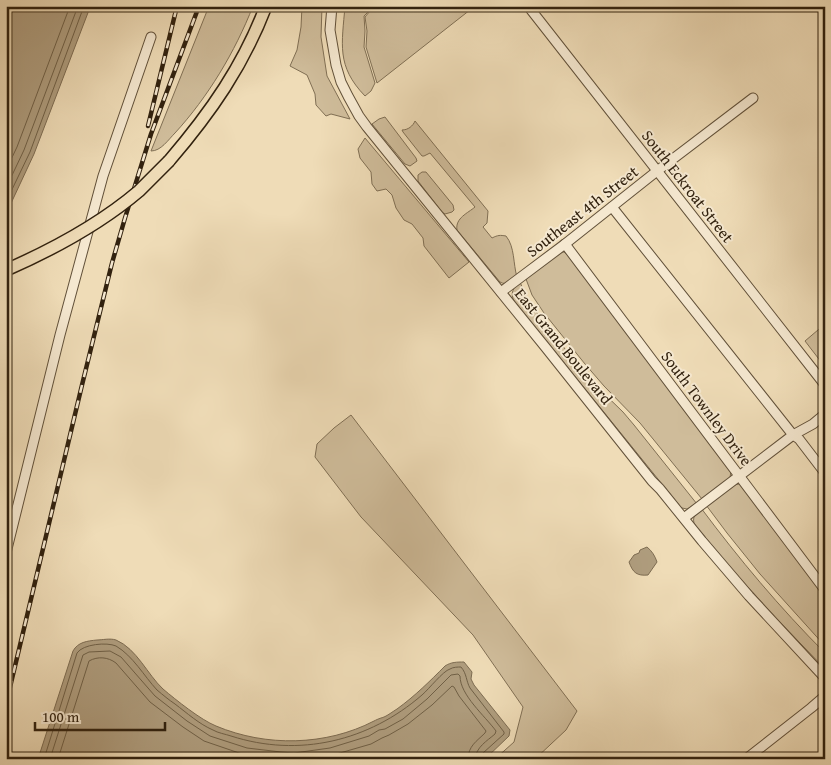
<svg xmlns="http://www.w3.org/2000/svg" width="831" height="765" font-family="'Gentium Book Plus',serif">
  <rect width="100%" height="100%" fill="#efdcb7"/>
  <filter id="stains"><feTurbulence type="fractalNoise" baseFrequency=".004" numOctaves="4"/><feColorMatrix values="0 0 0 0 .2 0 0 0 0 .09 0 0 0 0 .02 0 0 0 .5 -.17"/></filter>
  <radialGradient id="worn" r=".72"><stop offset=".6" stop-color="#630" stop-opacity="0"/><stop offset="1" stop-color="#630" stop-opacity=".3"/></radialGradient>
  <!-- green -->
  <g fill="#cfbc9a" stroke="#806f54">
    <path d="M209,6h44c-18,46 -45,91 -78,127 -7,7 -14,18 -24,18z"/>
    <path d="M302,6h20l-1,31 6,39 23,43 -19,-5 -5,2 -10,-11 -1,-11 -8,-19 -17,-9 7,-16 4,-23z"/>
    <path d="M345,6h22l2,5 -5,5 1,15 -1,16 11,36 -4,8 -6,5c-29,-30 -23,-52 -20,-90z"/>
    <path d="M369,6h106l-98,77 -11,-36 1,-16 -2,-14 5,-6z"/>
    <path d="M385,117l31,41 1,3 -7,5 -5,-2 -33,-40 7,-5z"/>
    <path d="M415,121l73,90 -1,12 -4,4 9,11c6,-3 8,-3 14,-2 9,11 7,28 11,41 -6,4 -10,9 -17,5l-43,-52c-2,-12 11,-17 18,-23l-45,-54 -6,3h-2l-19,-24 -1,-2c6,0 11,-4 13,-9z"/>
    <path d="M365,138l104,124 -20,16 -25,-32 -1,-8 -11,-14 -8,-4 -8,-12 -4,-13 -6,-6 -9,2 -5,-7 -1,-12 -11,-14 -2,-9z"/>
    <path d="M422,172h4l27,33 1,5 -2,2 -7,2 -3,-2 -24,-31v-6z"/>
    <path d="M561,252h3l7,6 160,212 -1,8 -28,21 -62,-76 -36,-37 -19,-22 -41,-51 -12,-18 -6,-16z"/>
    <path d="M520,282l7,17 7,10 52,67 37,36 11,13 63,79 -10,5 -5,-1 -3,-3 -165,-204c-4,-8 -1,-13 6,-19z"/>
    <path d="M825,324v43l-20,-26z"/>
    <path d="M351,415l226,296 -11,19 -31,29h-40l19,-17 9,-35 -50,-72 -112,-118 -46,-60 2,-13 17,-16z"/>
    <path d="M739,484l4,2 82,109v51l-65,-72 -33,-41 -21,-28 28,-20z"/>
    <path d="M701,508c38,51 79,100 124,145v16l-50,-52 -46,-51 -34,-41c-4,-7 1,-12 6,-17z"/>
  </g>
  <!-- water -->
  <g fill="#af9d7e" stroke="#7d6c52">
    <path d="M6,6h83v4l-55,144 -28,60z"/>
    <path d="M647,547c5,4 8,9 10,15l-9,13c-11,1 -15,-2 -19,-13l5,-7 5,-2 1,-3z"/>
    <path d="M97,640c5,0 13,-2 19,0 21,9 31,34 47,49 13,11 38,31 53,37 50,21 110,20 158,-5 2,-1 4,-2 7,-3 5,-1 11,-6 16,-9 18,-13 33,-28 48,-43 6,-4 12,-4 19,-4l8,10 -1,7 3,6 36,45 -1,6 -24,23h-447l35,-108c5,-9 14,-10 24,-11z"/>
  </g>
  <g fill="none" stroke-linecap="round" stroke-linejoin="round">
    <!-- shore -->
    <g stroke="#706046" stroke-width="1">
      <path d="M6,170l11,-23 53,-141"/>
      <path d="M6,188l18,-38 54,-144"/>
      <path d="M6,202l24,-50 54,-146"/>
      <path d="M44,759l33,-106c6,-9 30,-11 39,-7 17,10 28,30 41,44 6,5 12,10 18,14 12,9 24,20 38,26 5,3 12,4 18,6 68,22 138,5 191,-41 7,-6 21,-24 28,-26 3,-2 8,-2 11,-2 6,7 5,14 9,21l34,44v2l-21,19 -1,6"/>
      <path d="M50,759l33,-104 6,-3 21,-1 11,6 34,39 32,25 23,15 37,12 34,4 13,1 36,-5 39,-12 10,-6 6,-1 18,-10 24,-20 24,-24 7,-1 2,2c0,19 25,40 36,55l-1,3c-8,7 -19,13 -20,25"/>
      <path d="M58,759l31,-98c9,-5 19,-4 27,2l34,39 33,25 21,14 41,14 29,4"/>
      <path d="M307,759l26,-4 38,-11 11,-6 7,-3 19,-11 24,-19 20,-19 2,1 5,9 27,35 -1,2c-8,8 -17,13 -17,26"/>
    </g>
    <!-- minor casing -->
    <g stroke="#615039" stroke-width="11">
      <g id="minor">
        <path d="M332,6l-2,24 6,35 5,17 7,14 11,20 8,11 179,221 106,133 8,8 42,52 47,55 76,82"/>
        <path d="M528,6l297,379"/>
        <path d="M612,207l181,228 6,4 26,34"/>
        <path d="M565,244l260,346"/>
        <path d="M501,292l64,-48 92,-73 96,-73"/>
        <path d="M684,518l109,-83 20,-11 12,-10"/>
        <path d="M6,553l54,-218 43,-159 48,-139"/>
        <path d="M746,759l65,-51 14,-12"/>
      </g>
    </g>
    <!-- major casing -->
    <g stroke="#32220f" stroke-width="14">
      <path id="major" d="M169,161c42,-49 74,-95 97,-155"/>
    </g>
    <!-- minor -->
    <use href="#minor" stroke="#f5e8d0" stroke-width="9"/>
    <!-- major -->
    <use href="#major" stroke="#efdcb7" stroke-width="11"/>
    <!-- rail casing -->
    <g stroke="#32220f" stroke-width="4.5">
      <g id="rail">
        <path d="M148,126l29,-120"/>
        <path d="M6,704l76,-319 30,-122 13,-45 26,-84 48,-128"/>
      </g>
    </g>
    <!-- rail -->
    <use href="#rail" stroke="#f5e8d0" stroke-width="2.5" stroke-dasharray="8" stroke-linecap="butt"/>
    <!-- major-bridge casing -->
    <g stroke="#32220f" stroke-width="14" stroke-linecap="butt">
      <path id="major-bridge" d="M6,270c48,-21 93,-45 133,-79 10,-10 20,-20 30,-30"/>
    </g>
    <!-- major-bridge -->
    <use href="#major-bridge" stroke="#efdcb7" stroke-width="11"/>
  </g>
  <g text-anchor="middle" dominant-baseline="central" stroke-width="4" stroke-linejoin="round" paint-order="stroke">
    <!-- street labels -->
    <g font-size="16" fill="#32220f" stroke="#f5e8d0">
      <text transform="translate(688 186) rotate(52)">South Eckroat Street</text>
      <text transform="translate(582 211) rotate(-38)">Southeast 4th Street</text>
      <text transform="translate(564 346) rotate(51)">East Grand Boulevard</text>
      <text transform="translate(707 408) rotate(53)">South Townley Drive</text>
    </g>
  </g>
  <!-- margin -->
  <rect width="831" height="765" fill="none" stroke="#efdcb7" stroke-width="25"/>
  <rect x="8" y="8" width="816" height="750" fill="none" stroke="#32220f" stroke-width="2.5"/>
  <rect x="12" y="12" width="806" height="740" fill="none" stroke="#32220f"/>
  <!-- scale -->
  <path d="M35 722v8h130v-8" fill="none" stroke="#32220f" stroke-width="2.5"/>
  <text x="42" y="722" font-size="15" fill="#32220f" stroke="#f5e8d0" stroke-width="4" paint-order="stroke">100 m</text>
  <rect width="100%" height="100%" filter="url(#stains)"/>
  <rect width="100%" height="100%" fill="url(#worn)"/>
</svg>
